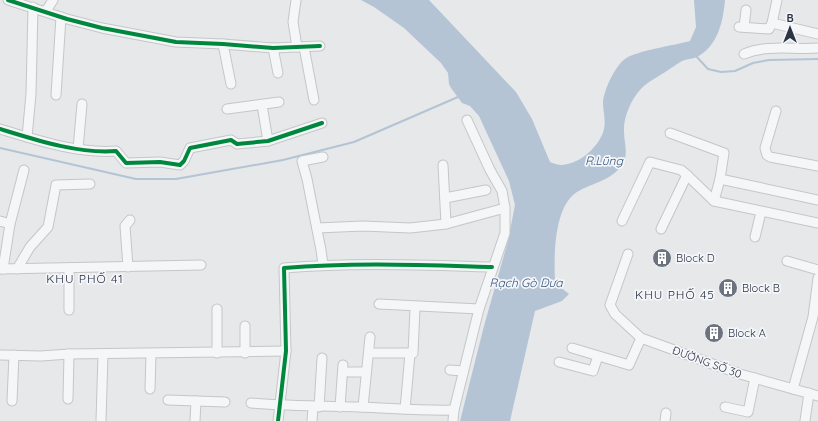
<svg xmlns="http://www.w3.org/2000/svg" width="818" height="421" font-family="Quicksand,sans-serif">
  <rect width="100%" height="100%" fill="#e6e8ea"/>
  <!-- water -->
  <path fill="#b4c4d5" d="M361,0h68l87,92 16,27 18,43c3,1 8,3 12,3 18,-1 38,-19 42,-36 2,-10 -1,-17 -1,-27 1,-12 12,-36 22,-43 10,-8 51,-14 65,-18l6,-14 -2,-27h31c-2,22 -7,46 -28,57 -5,2 -10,2 -15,4 -7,4 -13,9 -20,13 -8,5 -16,9 -22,16 -9,10 -17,28 -16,42 0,9 4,21 0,29 -10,20 -31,21 -47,31 -24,15 -23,67 -22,91l14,11 -7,7 -27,10 -25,110h-50l24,-95 24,-85 7,-36 -6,-24 -30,-65 -9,-10 -8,-3 -11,-15 -2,-4 -1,-11 -7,-10 -37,-35 -30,-21z"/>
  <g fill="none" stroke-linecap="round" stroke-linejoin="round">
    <!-- stream -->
    <g stroke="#b4c4d5" stroke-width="2">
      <path d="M696,56l12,13 13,3 14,-1 18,-8 16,-3 49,-1"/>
      <path d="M0,148l136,31h40l107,-19 71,-18 104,-45"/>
    </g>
    <!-- minor casing -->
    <g stroke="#c4c6c8" stroke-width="11">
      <g id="minor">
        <path d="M8,0l59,19 35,9 74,14 47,2 50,4 47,-2"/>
        <path d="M296,0l-3,22 4,25"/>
        <path d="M46,11l7,-11"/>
        <path d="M772,23l46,11"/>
        <path d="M739,27l30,2 3,-6 5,-23"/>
        <path d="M744,27l2,-17"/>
        <path d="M223,44l8,40"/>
        <path d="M304,47l10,53"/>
        <path d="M273,48l5,25"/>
        <path d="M744,54c24,-10 49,-4 74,-6"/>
        <path d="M56,95l5,-78"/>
        <path d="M262,105l6,36"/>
        <path d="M227,109l52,-7"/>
        <path d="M776,111l-11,37 2,7 3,2 48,9"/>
        <path d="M0,129c36,11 78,25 116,22l10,12 34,-1 20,3 4,-4 6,-13 41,-8 6,4 31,-3 54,-18"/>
        <path d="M670,133l54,20 -4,26 -6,22"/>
        <path d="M27,137l4,-43 2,-87"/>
        <path d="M78,149l4,-45"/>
        <path d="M323,157l-21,4 5,18 14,71 2,15"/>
        <path d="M443,165l3,59"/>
        <path d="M720,179l98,21"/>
        <path d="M445,198l41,-8"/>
        <path d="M0,221l10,3"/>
        <path d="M622,221l28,-59 31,8 6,5 27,26 104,22"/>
        <path d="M317,228l46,-2 47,2 36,-4 59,-16"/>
        <path d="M661,229l26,-54"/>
        <path d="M755,237l6,-25"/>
        <path d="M628,254l-18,51 5,9 26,24 99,36 78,22"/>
        <path d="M787,261l31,9"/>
        <path d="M128,267l-3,-41 5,-6"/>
        <path d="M69,268v42"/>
        <path d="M0,269l201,-4"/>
        <path d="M3,269l7,-45 14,-54"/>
        <path d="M17,269l13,-22 18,-20 8,-42 34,-1"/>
        <path d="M379,304l100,5"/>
        <path d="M217,309v44"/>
        <path d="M245,326v27"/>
        <path d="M572,348l57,17 12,-27"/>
        <path d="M369,353h44l2,-44"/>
        <path d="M0,355l41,1 28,-2 217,-3"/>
        <path d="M559,362l34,9 5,-15"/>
        <path d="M450,370l13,1"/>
        <path d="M349,372h17"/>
        <path d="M150,389l1,-35"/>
        <path d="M793,389l20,-72 5,-39"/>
        <path d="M68,399l1,-45"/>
        <path d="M168,400l57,2"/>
        <path d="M12,401l2,-46"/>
        <path d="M251,403c36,3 72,3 108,4 32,1 63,4 95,3"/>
        <path d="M319,407l3,-49"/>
        <path d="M340,407l3,-42"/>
        <path d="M363,407l7,-70"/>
        <path d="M725,407l23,5 7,-34"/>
        <path d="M405,409l5,-55"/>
        <path d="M101,421l2,-67"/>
        <path d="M195,421l1,-20"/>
        <path d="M278,421l8,-70 -2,-83c69,-6 139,-3 208,-1"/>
        <path d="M312,421l1,-14"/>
        <path d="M453,421l1,-11 25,-101 26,-76v-25l-3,-17 -12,-21 -23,-50"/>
        <path d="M665,421l1,-8"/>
        <path d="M805,421l4,-28"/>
      </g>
    </g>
    <!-- minor -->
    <use href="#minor" stroke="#f5f6f7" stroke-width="9"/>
    <!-- cycleway casing -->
    <g stroke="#f4f6f9" stroke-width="6">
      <g id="cycleway">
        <path d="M8,0l59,19 35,9 74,14 47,2 50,4 47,-2"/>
        <path d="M0,129c36,11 78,25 116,22l10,12 34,-1 20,3 4,-4 6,-13 41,-8 6,4 31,-3 54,-18"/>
        <path d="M278,421l8,-70 -2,-83c69,-6 139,-3 208,-1"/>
      </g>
    </g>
    <!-- cycleway -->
    <use href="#cycleway" stroke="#00873e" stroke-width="4"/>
  </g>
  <!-- icons -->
  <defs>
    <g id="building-disc" transform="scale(1)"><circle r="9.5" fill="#6c737f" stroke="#f4f6f9"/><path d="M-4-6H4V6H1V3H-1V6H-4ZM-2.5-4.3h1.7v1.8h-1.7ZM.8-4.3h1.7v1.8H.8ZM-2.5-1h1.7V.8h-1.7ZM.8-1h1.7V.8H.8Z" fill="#fff"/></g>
  </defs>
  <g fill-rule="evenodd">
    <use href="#building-disc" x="662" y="258"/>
    <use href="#building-disc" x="728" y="288"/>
    <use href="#building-disc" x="714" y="333"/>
  </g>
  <g text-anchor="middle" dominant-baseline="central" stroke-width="3.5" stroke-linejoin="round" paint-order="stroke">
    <!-- poi labels -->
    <g font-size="11" fill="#2b3445" stroke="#f4f6f9" text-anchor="start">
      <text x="676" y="258">Block D</text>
      <text x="742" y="288">Block B</text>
      <text x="728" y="333">Block A</text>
    </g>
    <!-- street labels -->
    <g font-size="11" fill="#2b3445" stroke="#f4f6f9">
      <text transform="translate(707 362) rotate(20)">ĐƯỜNG SỐ 30</text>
    </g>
    <!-- water labels -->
    <g font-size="12" font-style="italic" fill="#34527a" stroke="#f4f6f9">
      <text x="604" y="160">R.Lũng</text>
      <text x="526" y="282">Rạch Gò Dưa</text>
    </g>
    <!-- neighbourhood labels -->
    <g font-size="12" letter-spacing="1" fill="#1d2536" stroke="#f4f6f9">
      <text x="85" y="278">KHU PHỐ 41</text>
      <text x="675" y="294">KHU PHỐ 45</text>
    </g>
  </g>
  <!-- north arrow -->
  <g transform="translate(790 28)" stroke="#f4f6f9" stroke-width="3" paint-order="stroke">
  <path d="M0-3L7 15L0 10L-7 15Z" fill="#2b3445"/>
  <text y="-6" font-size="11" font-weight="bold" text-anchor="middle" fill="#2b3445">B</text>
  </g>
</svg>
